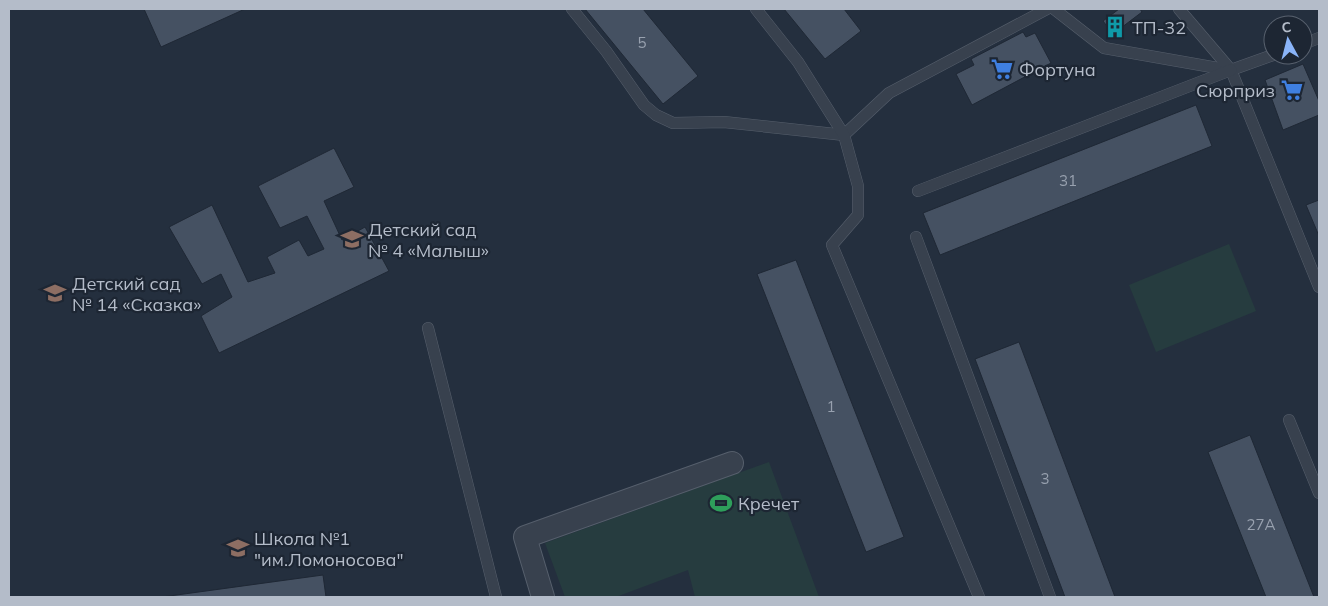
<svg xmlns="http://www.w3.org/2000/svg" width="1328" height="606" font-family="Mulish,sans-serif">
  <rect width="100%" height="100%" fill="#242f3e"/>
  <!-- green -->
  <g fill="#263c3f">
    <path d="M1229,244l27,67 -100,41 -27,-67z"/>
    <path d="M769,462l50,135h-124l-7,-27 -72,27h-51l-20,-54z"/>
  </g>
  <!-- building -->
  <g fill="#455162" stroke="#1f2835">
    <path d="M144,9h101l-84,38z"/>
    <path d="M585,9h58l55,67 -35,28z"/>
    <path d="M784,9h60l17,22 -36,28z"/>
    <path d="M1119,9h21l2,3 -29,22 -10,-13z"/>
    <path d="M1023,32l3,5 9,-4 16,30 -79,42 -16,-31 18,-9 -3,-6z"/>
    <path d="M1303,64l16,37v14l-36,15 -18,-50z"/>
    <path d="M1196,105l16,41 -272,109 -17,-42z"/>
    <path d="M334,148l20,39 -30,14 18,39 23,-13 24,44 -170,82 -18,-37 31,-19 -11,-23 -19,10 -33,-57 43,-22 36,77 27,-9 -8,-16 32,-17 9,16 16,-7 -17,-33 -27,12 -22,-42z"/>
    <path d="M1319,200v36l-13,-31z"/>
    <path d="M796,260l108,277 -38,15 -109,-278z"/>
    <path d="M1019,342l96,255h-50l-90,-238z"/>
    <path d="M1250,435l64,162h-48l-58,-145z"/>
    <path d="M323,575l3,22h-164z"/>
  </g>
  <g fill="none" stroke-linecap="round" stroke-linejoin="round">
    <!-- service casing -->
    <g stroke="#565f6c" stroke-width="12">
      <g id="service">
        <path d="M572,9l34,42 38,54 12,10 17,8 51,-1 120,13 45,-42 158,-84"/>
        <path d="M756,9l42,53 46,73 14,51v29l-26,30 147,352"/>
        <path d="M1054,9l50,39 125,22"/>
        <path d="M1179,9l52,61"/>
        <path d="M1303,44l16,-6"/>
        <path d="M1273,55l-42,15 88,217"/>
        <path d="M918,191l313,-121"/>
        <path d="M916,237l134,360"/>
        <path d="M428,328l68,269"/>
        <path d="M1289,420l30,73"/>
      </g>
    </g>
    <!-- minor casing -->
    <g stroke="#565f6c" stroke-width="24">
      <path id="minor" d="M543,597l-18,-60 207,-74"/>
    </g>
    <!-- service -->
    <use href="#service" stroke="#38414e" stroke-width="11"/>
    <!-- minor -->
    <use href="#minor" stroke="#38414e" stroke-width="22"/>
  </g>
  <!-- icons -->
  <defs>
    <g id="building-bare" transform="scale(1.725)"><path d="M-4-6H4V6H1V3H-1V6H-4ZM-2.5-4.3h1.7v1.8h-1.7ZM.8-4.3h1.7v1.8H.8ZM-2.5-1h1.7V.8h-1.7ZM.8-1h1.7V.8H.8Z" fill="#0f9aa8" stroke="#1d2633" stroke-width="2.5" paint-order="stroke"/></g>
    <g id="supermarket-bare" transform="scale(1.725)"><path d="M-6-5.5h2.5l.6 2H6L4.5 2H-2.5L-4.4-4H-6ZM-1.5 3.2a1.3 1.3 0 1 0 .1 0ZM3 3.2a1.3 1.3 0 1 0 .1 0Z" fill="#3f7fe0" stroke="#1d2633" stroke-width="2.5" paint-order="stroke"/></g>
    <g id="school-bare" transform="scale(1.725)"><path d="M0-5L7-2L0 1L-7-2ZM-4 1L0 2.5L4 1V4Q0 6-4 4Z" fill="#8d6e63" stroke="#1d2633" stroke-width="2.5" paint-order="stroke"/></g>
    <g id="stadium-bare" transform="scale(1.725)"><path d="M0-5a6.5 5 0 1 0 0 10a6.5 5 0 1 0 0-10ZM-3.5-1.8h7v3.6h-7Z" fill="#2e9e5b" stroke="#1d2633" stroke-width="2.5" paint-order="stroke"/></g>
  </defs>
  <g fill-rule="evenodd">
    <use href="#building-bare" x="1115" y="27"/>
    <use href="#supermarket-bare" x="1002" y="69"/>
    <use href="#supermarket-bare" x="1292" y="90"/>
    <use href="#school-bare" x="352" y="239"/>
    <use href="#school-bare" x="55" y="293"/>
    <use href="#stadium-bare" x="721" y="503"/>
    <use href="#school-bare" x="238" y="548"/>
  </g>
  <g text-anchor="middle" dominant-baseline="central" stroke-width="4.5" stroke-linejoin="round" paint-order="stroke">
    <!-- number labels -->
    <g font-size="15" fill="#98a1af">
      <text x="642" y="42">5</text>
      <text x="1068" y="180">31</text>
      <text x="831" y="406">1</text>
      <text x="1045" y="478">3</text>
      <text x="1261" y="524">27А</text>
    </g>
    <!-- poi labels -->
    <g font-size="18" fill="#b4bcc9" stroke="#1d2633" text-anchor="start">
      <text x="1132" y="27">ТП-32</text>
      <text x="1019" y="69">Фортуна</text>
      <text x="1275" y="90" text-anchor="end">Сюрприз</text>
      <text x="368" y="229">Детский сад<tspan x="368" dy="21">№ 4 «Малыш»</tspan></text>
      <text x="72" y="283">Детский сад<tspan x="72" dy="21">№ 14 «Сказка»</tspan></text>
      <text x="738" y="503">Кречет</text>
      <text x="254" y="538">Школа №1<tspan x="254" dy="21">"им.Ломоносова"</tspan></text>
    </g>
  </g>
  <!-- border -->
  <rect width="1328" height="606" fill="none" stroke="#b4bcc9" stroke-width="20"/>
  <!-- north arrow -->
  <g transform="translate(1288 40) rotate(353)"><circle r="24" fill="#1d2633" stroke="#59626f"/>
  <path d="M0-4L9 19L0 12L-9 19Z" fill="#8ab4f8"/>
  <text y="-8" font-size="14" font-weight="bold" text-anchor="middle" fill="#b4bcc9">С</text>
  </g>
</svg>
